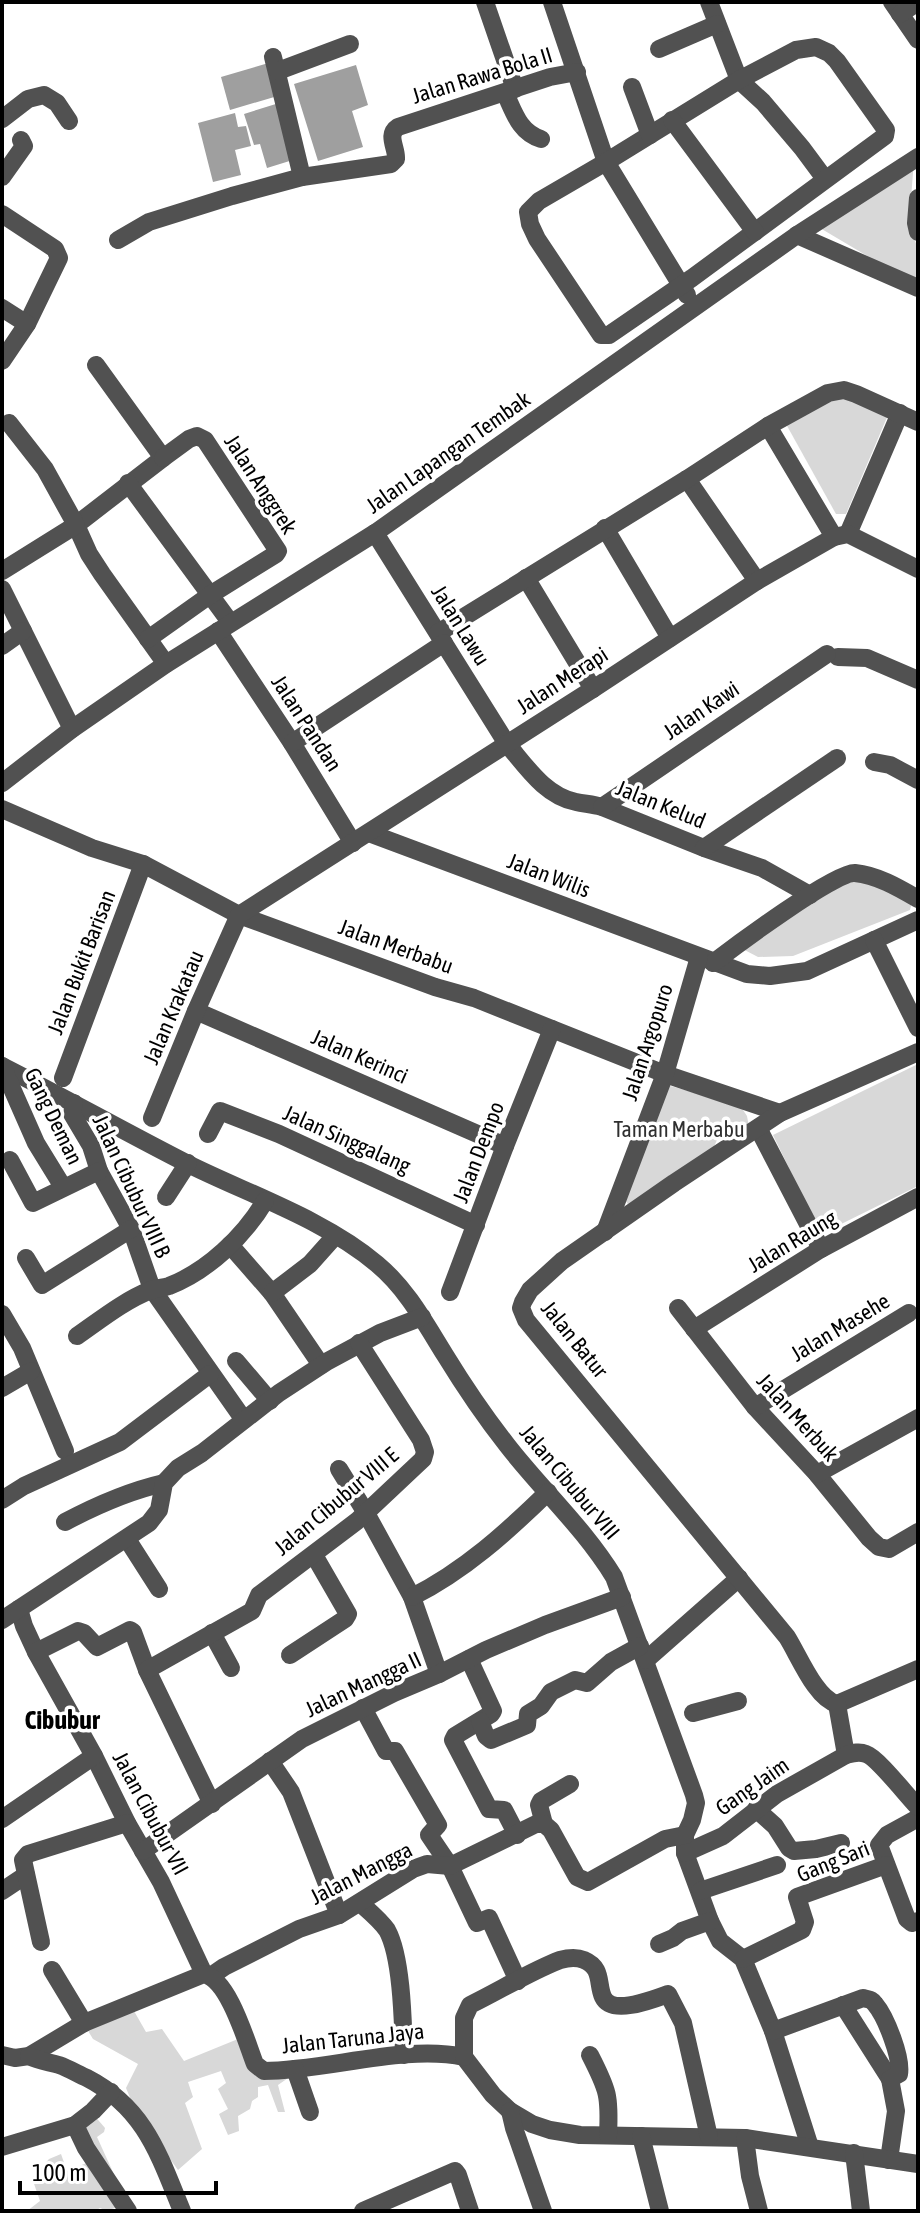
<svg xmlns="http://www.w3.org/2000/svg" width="920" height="2213" font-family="'Asap Condensed',sans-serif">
  <rect width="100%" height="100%" fill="#fff"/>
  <!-- green -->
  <g fill="#d8d8d8">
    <path d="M914,160l-5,64 9,25v37l-98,-58z"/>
    <path d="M844,397l44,18 -42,99h-10l-50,-90 30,-18z"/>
    <path d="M851,868l63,26 -4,16 -117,46 -35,1 -23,-12z"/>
    <path d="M918,1064v122l-97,48 -48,-99z"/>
    <path d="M657,1083c28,5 55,17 84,24l6,9 2,11 -20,13h-12l-5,11 -83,55 -10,-16z"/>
    <path d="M130,2004l16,28 16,-3 22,32 54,-22 5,15 48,22 -13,9 7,27h-7l-10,-27 -10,2v10l-6,4 -2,8 -12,7 1,15 -11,4 -9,-21 9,-5 -10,-20 8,-6 -5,-12 -33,11 5,15 -8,6 17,46 -24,21 -42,-58 -10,-24 12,-24 -45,-25 -8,-13z"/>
    <path d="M93,2114l12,14 -1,4 -7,5 30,66 -20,8 -7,-3 -5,3h-68l13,-10 -8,-23 17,-19 12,-5 6,17 22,-9 -10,-37z"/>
  </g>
  <!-- water -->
  <g fill="#9f9f9f">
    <path d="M272,62l9,33 -51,15 -9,-33z"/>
    <path d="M356,65l12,40 -16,6 11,36 -45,14 -24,-77z"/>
    <path d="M279,103l17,56 -29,9 -7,-24 -6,1 -10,-31z"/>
    <path d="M235,113l3,14 8,-1 5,20 -16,4 6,25 -28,7 -15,-59z"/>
  </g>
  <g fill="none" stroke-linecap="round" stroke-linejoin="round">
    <!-- minor -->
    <g stroke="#515151" stroke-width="18">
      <path d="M485,2l30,87"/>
      <path d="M552,2l54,160 81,133"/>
      <path d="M709,2l30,78 24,22 39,46 23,31"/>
      <path d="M892,2l26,38"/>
      <path d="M900,14l18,-12"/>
      <path d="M816,47l13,6 8,8 49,69 -1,6 -193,142 -83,57h-8l-64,-96 -7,-15 -2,-12 11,-11 67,-39 133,-82 57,-30z"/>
      <path d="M659,49l58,-25"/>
      <path d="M273,57l29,120"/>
      <path d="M278,71l72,-27"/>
      <path d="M632,87l18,48"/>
      <path d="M505,93c9,19 14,39 36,46"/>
      <path d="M2,119l26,-20 16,-4 13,8 12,18"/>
      <path d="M672,120l83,112"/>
      <path d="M2,177l22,-31 -3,-6"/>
      <path d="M918,198l-2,25 2,9"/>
      <path d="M2,214l53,35 4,9 -32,66 -25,37"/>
      <path d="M797,235l121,53"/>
      <path d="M118,240l31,-18 83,-26 70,-19 89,-13 5,-5c1,-11 -10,-24 2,-32l152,-50 27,-5"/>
      <path d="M2,308l25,16"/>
      <path d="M96,365l67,93 -87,67 13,29 13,20 64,90"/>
      <path d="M768,426l66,111"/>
      <path d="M687,479l70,102"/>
      <path d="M128,483l102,139"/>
      <path d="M605,528l65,110"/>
      <path d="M375,533l132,211c19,22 38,52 69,58 9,2 17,2 26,5l102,41 58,20 48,27"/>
      <path d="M848,534l52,-121"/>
      <path d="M2,571l74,-46 -31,-56 -36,-46"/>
      <path d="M526,578l67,111"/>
      <path d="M2,589l70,140"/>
      <path d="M218,631l74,112 61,100"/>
      <path d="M438,633l249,-154 81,-53 60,-33 16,-3 12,4 62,28"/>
      <path d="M148,639l62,-44 66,-41 2,-3 -73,-111 -8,-4 -8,3 -26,19"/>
      <path d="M2,646l21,-15"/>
      <path d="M838,657l29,1 51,22"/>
      <path d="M292,743l152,-100"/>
      <path d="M874,762l16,3 28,15"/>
      <path d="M2,783l70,-54 94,-65 209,-131 422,-298 121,-78"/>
      <path d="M602,807l225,-153"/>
      <path d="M2,809l90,39 51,16 96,51 196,72 39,11 191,76 115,39"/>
      <path d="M369,833l378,141 23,2 37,-5 111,-51"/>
      <path d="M704,848l133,-90"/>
      <path d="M874,940l44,88"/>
      <path d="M713,963c21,-16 123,-92 142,-90 22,2 44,15 63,26"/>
      <path d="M196,1011l309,135"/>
      <path d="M2,1066c63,32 125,67 188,99 61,30 135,55 187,99 30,25 48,59 68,91 19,31 40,62 62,90 35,45 77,83 107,132l80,218 2,8 -4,17 -7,15v18l25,68 10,20 23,18 30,72 37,116"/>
      <path d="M2,1066l34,77 27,44"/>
      <path d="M63,1078l80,-214"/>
      <path d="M74,1103l-2,11 19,32 8,25 32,58 21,60 92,131"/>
      <path d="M152,1118l44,-107 43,-96 354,-226 164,-108 77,-44 14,-3 70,35"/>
      <path d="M758,1128l63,121"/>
      <path d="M208,1134l12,-23 59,23 197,91"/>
      <path d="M10,1160l23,43 66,-32"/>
      <path d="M166,1197l22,-34"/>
      <path d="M605,1232l60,-158 34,-117"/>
      <path d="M230,1245l42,48 49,72"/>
      <path d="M26,1258l16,27 89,-56"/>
      <path d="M450,1292l55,-146 47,-117"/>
      <path d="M272,1293l38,-29 25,-28"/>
      <path d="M678,1308l77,99 62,67 52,64 10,9 10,2 29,-17"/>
      <path d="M2,1314l20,34 43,103"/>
      <path d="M694,1329l127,-80 97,-52"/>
      <path d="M77,1336c23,-16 48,-36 74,-46 6,-2 12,-2 18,-4 39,-15 75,-50 96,-85"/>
      <path d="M236,1361l34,40"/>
      <path d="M2,1388l29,-17"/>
      <path d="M755,1407l154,-94"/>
      <path d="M339,1469l27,44 46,84 27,77"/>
      <path d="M817,1474l101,-56"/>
      <path d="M2,1500l22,-14 96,-44 90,-68"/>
      <path d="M65,1522c32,-17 64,-31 99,-39"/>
      <path d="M127,1539l32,50"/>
      <path d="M412,1597c52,-26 95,-65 136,-105"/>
      <path d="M19,1609l5,17 12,26 58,104 33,67 34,59 43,92"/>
      <path d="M2,1620l147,-97 10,-13 5,-27 14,-15 24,-15 77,-60 49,-32 52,-28 42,-16"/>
      <path d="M212,1633l19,35"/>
      <path d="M36,1652l42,-21 6,2 13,14 33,-17 3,2 14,38 65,134"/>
      <path d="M290,1655l55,-36 3,-5 -34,-59"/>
      <path d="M469,1659l24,52 -2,3 -36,22 -2,4 36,69 15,1 13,25"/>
      <path d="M646,1660l93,-82"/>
      <path d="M147,1670l105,-59 7,-16 98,-74 66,-62 2,-7 -4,-12 -62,-97"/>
      <path d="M837,1704c-21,-5 -38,-48 -50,-67l-261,-317 -5,-12 2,-6 7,-12 32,-29 112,-78 106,-70 138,-61"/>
      <path d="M837,1704l81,-35"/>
      <path d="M837,1704l9,51"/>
      <path d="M363,1708l23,43h9l43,74 -9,10 21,31 27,57 12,-5 29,63"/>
      <path d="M693,1713l45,-12"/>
      <path d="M480,1721l6,15 5,4 36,-15 1,-11 13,-8 10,-14 24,-12 12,3 24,-21 29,-16"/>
      <path d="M270,1761l21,31 48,123"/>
      <path d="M756,1809l19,17 14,22 5,3 22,-2 25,-6"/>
      <path d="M918,1818l-31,17 -8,10 28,74 5,4 6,-2"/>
      <path d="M2,1819l92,-63"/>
      <path d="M544,1824l-5,-19 2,-4 29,-17"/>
      <path d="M143,1851l159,-112 92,-46 45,-19 47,-24 59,-25 77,-28"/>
      <path d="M685,1853l38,-17 54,-42 69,-39c7,-2 13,-4 20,-1 12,4 41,42 52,53"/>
      <path d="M2,1891l24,-16"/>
      <path d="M700,1891l77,-26"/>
      <path d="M360,1903c9,8 20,17 27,27 15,27 16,93 17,125"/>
      <path d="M41,1942l-18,-82 5,-6 99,-31"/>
      <path d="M659,1944l14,-6 9,-7 28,-10"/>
      <path d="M743,1959l59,-29 3,-8 -8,-25 89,-32"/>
      <path d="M52,1970l32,53"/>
      <path d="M211,1976l13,-9 75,-38 40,-14 74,-46 14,-5 23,2 86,-42h8l7,6 26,47 11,5 77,-43 20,-4"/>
      <path d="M843,2005l47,74"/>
      <path d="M773,2031l90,-33c7,2 8,1 12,6 11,13 27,54 24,70l-9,5 6,32 -7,49"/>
      <path d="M2,2055l13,3 14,-2 55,-33 120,-49c25,6 42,67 51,90l9,7c62,0 141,-27 200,-14l29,38 17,16 22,13 18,6 30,5 165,3 173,26"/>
      <path d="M590,2055c18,35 20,41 18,80"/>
      <path d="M29,2056c10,5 20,6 30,9 9,3 19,9 28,13 58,30 72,77 95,133"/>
      <path d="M464,2057v-39l6,-13c29,-14 59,-33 90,-45 7,-2 17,-3 24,0 19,8 13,24 19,37 9,19 51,2 65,-3l15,29 26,114"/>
      <path d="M295,2069l15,43"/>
      <path d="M510,2111l4,17 29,83"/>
      <path d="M75,2125l11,23 42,63"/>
      <path d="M641,2136l19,75"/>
      <path d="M745,2138l5,38 9,35"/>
      <path d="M2,2147l73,-22 18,-14 18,-19"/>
      <path d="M854,2153l7,58"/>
      <path d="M363,2211l92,-40 3,4 12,36"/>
    </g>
  </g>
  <g text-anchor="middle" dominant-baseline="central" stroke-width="7" stroke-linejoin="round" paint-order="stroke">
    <!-- street labels -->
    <g font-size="22" fill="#000" stroke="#fff">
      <text transform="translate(482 75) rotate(-17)">Jalan Rawa Bola II</text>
      <text transform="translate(448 452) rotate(-35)">Jalan Lapangan Tembak</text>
      <text transform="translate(261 484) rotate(57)">Jalan Anggrek</text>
      <text transform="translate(461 625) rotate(58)">Jalan Lawu</text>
      <text transform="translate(562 680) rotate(-33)">Jalan Merapi</text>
      <text transform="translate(701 710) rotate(-34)">Jalan Kawi</text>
      <text transform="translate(307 723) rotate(57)">Jalan Pandan</text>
      <text transform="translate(661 804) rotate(22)">Jalan Kelud</text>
      <text transform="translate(549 875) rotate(21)">Jalan Wilis</text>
      <text transform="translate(396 946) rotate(20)">Jalan Merbabu</text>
      <text transform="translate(81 962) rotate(-69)">Jalan Bukit Barisan</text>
      <text transform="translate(173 1007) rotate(-67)">Jalan Krakatau</text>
      <text transform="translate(647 1042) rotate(-72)">Jalan Argopuro</text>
      <text transform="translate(360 1056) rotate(24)">Jalan Kerinci</text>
      <text transform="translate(54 1116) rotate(64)">Gang Deman</text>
      <text transform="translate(347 1139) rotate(24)">Jalan Singgalang</text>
      <text transform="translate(478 1152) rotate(-69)">Jalan Dempo</text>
      <text transform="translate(132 1186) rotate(65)">Jalan Cibubur VIII B</text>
      <text transform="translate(792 1241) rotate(-31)">Jalan Raung</text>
      <text transform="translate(840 1327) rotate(-31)">Jalan Masehe</text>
      <text transform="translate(575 1339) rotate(51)">Jalan Batur</text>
      <text transform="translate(798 1417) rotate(48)">Jalan Merbuk</text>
      <text transform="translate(570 1482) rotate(50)">Jalan Cibubur VIII</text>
      <text transform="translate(336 1501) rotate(-40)">Jalan Cibubur VIII E</text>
      <text transform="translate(363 1684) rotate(-25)">Jalan Mangga II</text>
      <text transform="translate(752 1786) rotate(-35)">Gang Jaim</text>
      <text transform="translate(151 1813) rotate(62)">Jalan Cibubur VII</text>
      <text transform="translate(833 1861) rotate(-22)">Gang Sari</text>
      <text transform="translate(361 1873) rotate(-27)">Jalan Mangga</text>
      <text transform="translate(353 2038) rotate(-6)">Jalan Taruna Jaya</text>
    </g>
    <!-- park labels -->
    <g font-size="22" fill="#2f2f2f" stroke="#fff">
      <text x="679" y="1129">Taman Merbabu</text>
    </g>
    <!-- quarter labels -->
    <g font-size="26" font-weight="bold" fill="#000" stroke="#fff">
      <text x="62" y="1720">Cibubur</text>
    </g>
  </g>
  <!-- border -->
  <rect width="920" height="2213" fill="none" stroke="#000000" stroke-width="8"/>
  <!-- scale -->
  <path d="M20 2181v12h196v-12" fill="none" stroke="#000000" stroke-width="4"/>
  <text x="32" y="2181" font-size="24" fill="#000000" stroke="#ffffff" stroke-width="6" paint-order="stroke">100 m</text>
</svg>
